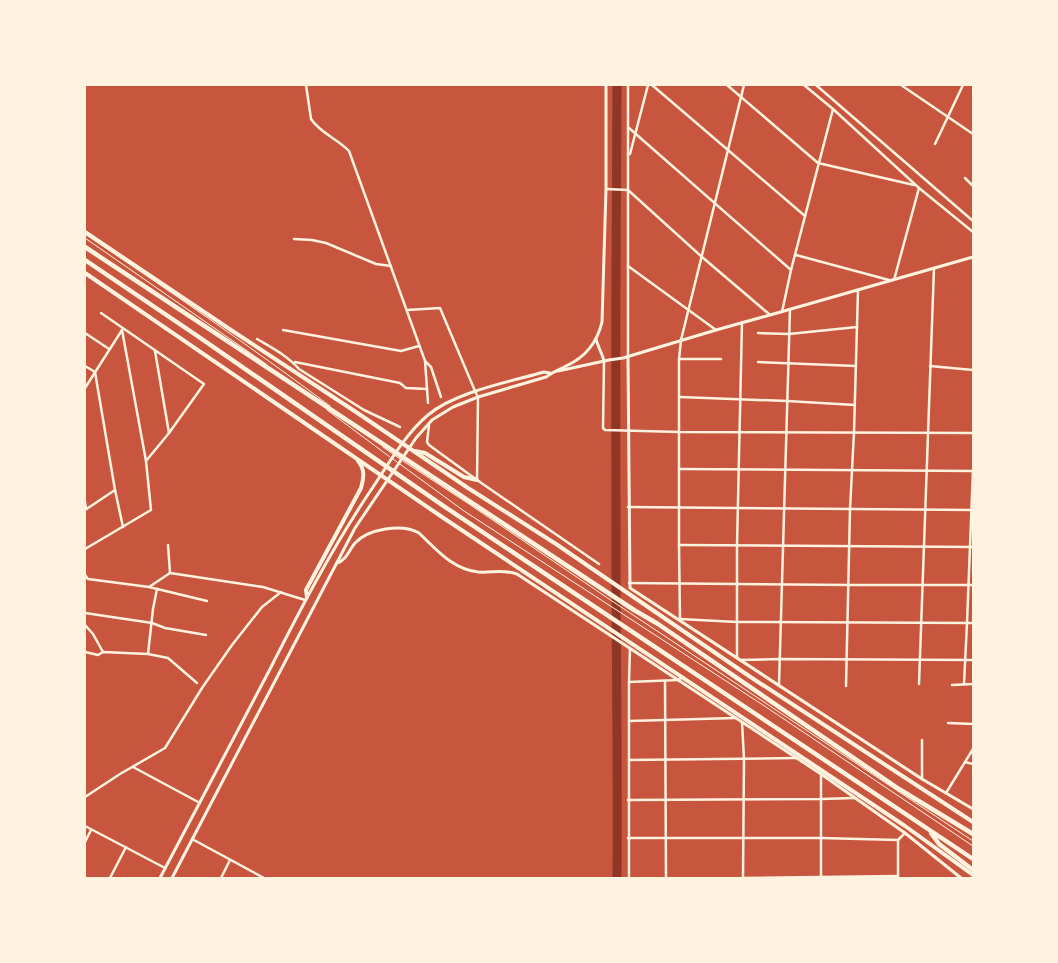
<svg xmlns="http://www.w3.org/2000/svg" width="1058" height="963" font-family="Mulish,sans-serif">
  <rect width="100%" height="100%" fill="#c8553d"/>
  <g fill="none" stroke-linecap="round" stroke-linejoin="round">
    <!-- river -->
    <path stroke="#8f3625" stroke-width="9" d="M617,85c-1,157 -2,313 -1,470 0,108 2,215 1,323"/>
    <!-- service -->
    <g stroke="#fff3e0" stroke-width="1">
      <path d="M85,234c83,56 165,112 245,172"/>
      <path d="M85,238l181,126"/>
      <path d="M327,410l63,47"/>
      <path d="M383,447l17,12"/>
      <path d="M393,459l71,52 302,196 207,139"/>
      <path d="M403,461l66,43 143,97 361,240"/>
    </g>
    <!-- minor -->
    <g stroke="#fff3e0" stroke-width="2.5">
      <path d="M306,85l5,34c9,14 27,20 38,32l76,210 3,42"/>
      <path d="M652,85l153,131"/>
      <path d="M727,85l91,78 96,22"/>
      <path d="M804,85l29,24 86,79 54,44"/>
      <path d="M816,85l157,136"/>
      <path d="M901,85l72,49"/>
      <path d="M629,128l162,142"/>
      <path d="M935,144l28,-59"/>
      <path d="M630,154l18,-69"/>
      <path d="M965,178l8,8"/>
      <path d="M606,189l22,1 74,67 67,57"/>
      <path d="M294,239l18,1 14,3 50,21 15,2"/>
      <path d="M796,255l93,25"/>
      <path d="M628,266l88,64"/>
      <path d="M894,280l25,-92"/>
      <path d="M407,310l33,-2 35,83 3,6 -1,83"/>
      <path d="M782,312l9,-42 42,-161"/>
      <path d="M101,313l103,71 -35,49 -23,28"/>
      <path d="M283,330l118,21 18,-5"/>
      <path d="M85,333l24,16"/>
      <path d="M758,333l31,1 68,-7"/>
      <path d="M257,339c15,9 31,17 42,30l65,41 36,17"/>
      <path d="M155,351l14,82"/>
      <path d="M628,357v-272"/>
      <path d="M680,359h41"/>
      <path d="M604,361l-1,67 2,2 74,2 294,1"/>
      <path d="M295,362l105,21 6,5 21,1"/>
      <path d="M426,362l5,5 10,30"/>
      <path d="M758,362l98,4"/>
      <path d="M85,366l10,6 20,118 8,37"/>
      <path d="M930,366l43,4"/>
      <path d="M85,388l37,-58"/>
      <path d="M680,397l107,4 68,4"/>
      <path d="M429,425l-2,17 2,3 48,35 122,84"/>
      <path d="M679,469l294,2"/>
      <path d="M85,502l1,7"/>
      <path d="M628,507l345,3"/>
      <path d="M85,510l30,-20"/>
      <path d="M168,545l2,28"/>
      <path d="M679,545l294,2"/>
      <path d="M85,549l66,-39 -5,-49 -24,-131"/>
      <path d="M170,573l93,14 42,13"/>
      <path d="M85,575l3,4 61,8 58,14"/>
      <path d="M629,583l220,2h124"/>
      <path d="M149,587l21,-14"/>
      <path d="M85,613l67,10 13,5 41,7"/>
      <path d="M680,619l57,3 236,1"/>
      <path d="M680,620l-1,-75v-186l2,-19 63,-255"/>
      <path d="M85,625l8,9 10,18"/>
      <path d="M85,652l13,3 5,-3 45,2 20,4 29,25"/>
      <path d="M148,654l5,-45 4,-20"/>
      <path d="M737,658v-112l5,-224"/>
      <path d="M740,660l40,-1 193,1"/>
      <path d="M665,681l1,197"/>
      <path d="M629,682l49,-2 5,-3"/>
      <path d="M919,684l15,-416"/>
      <path d="M964,684l3,-61 6,-153"/>
      <path d="M779,685l11,-376"/>
      <path d="M952,685l21,-1"/>
      <path d="M846,686l4,-177 4,-77 4,-142"/>
      <path d="M629,721l106,-3"/>
      <path d="M742,722l2,37 -1,119"/>
      <path d="M948,723l25,1"/>
      <path d="M629,760l168,-2"/>
      <path d="M965,762l8,2"/>
      <path d="M133,767l67,36"/>
      <path d="M821,774v104"/>
      <path d="M922,779v-39"/>
      <path d="M946,793l27,-44"/>
      <path d="M85,797l35,-23 45,-26 37,-60 30,-43 30,-38 19,-15"/>
      <path d="M628,800l193,-1 33,-1"/>
      <path d="M85,826l80,42"/>
      <path d="M628,838h193l77,2 7,-7"/>
      <path d="M192,839l72,39"/>
      <path d="M85,842l6,-12"/>
      <path d="M898,876v-36"/>
      <path d="M110,878l16,-31"/>
      <path d="M221,878l9,-18"/>
      <path d="M629,878v-196l1,-34"/>
      <path d="M743,878l155,-2"/>
    </g>
    <!-- tertiary -->
    <g stroke="#fff3e0" stroke-width="3">
      <path d="M628,357l2,231 292,191 51,30"/>
      <path d="M558,371l51,-11 14,-2 93,-28 54,-15 203,-58"/>
      <path d="M337,563c9,-2 12,-13 18,-20 13,-14 47,-20 64,-10 17,16 33,36 59,39 15,1 23,-3 39,2l304,200 84,59 56,45"/>
    </g>
    <!-- secondary -->
    <g stroke="#fff3e0" stroke-width="3">
      <path d="M596,339c2,8 6,14 8,22"/>
      <path d="M160,878c37,-69 73,-138 109,-207 31,-61 62,-121 100,-178 18,-26 35,-58 59,-78 27,-23 81,-33 116,-43l6,1"/>
      <path d="M172,878l183,-350 61,-90 16,-18 21,-13 25,-10 68,-20c6,-5 13,-7 20,-11 20,-9 31,-23 36,-44l4,-133v-104"/>
    </g>
    <!-- trunk -->
    <g stroke="#fff3e0" stroke-width="4">
      <path d="M85,232l146,98 125,82 112,76 88,56 193,132 224,146"/>
      <path d="M85,273l357,244 463,309 68,49"/>
      <path d="M415,451l10,2 39,24 13,3"/>
      <path d="M307,597l-1,-7 55,-102c3,-10 4,-19 -3,-27"/>
    </g>
    <!-- motorway -->
    <g stroke="#fff3e0" stroke-width="4.5">
      <path d="M85,247l549,363 24,14 241,165 74,45"/>
      <path d="M85,260l111,75 252,174 525,350"/>
      <path d="M931,833l8,11 34,26"/>
    </g>
  </g>
  <!-- border -->
  <rect width="1058" height="963" fill="none" stroke="#fff3e0" stroke-width="172"/>
</svg>
